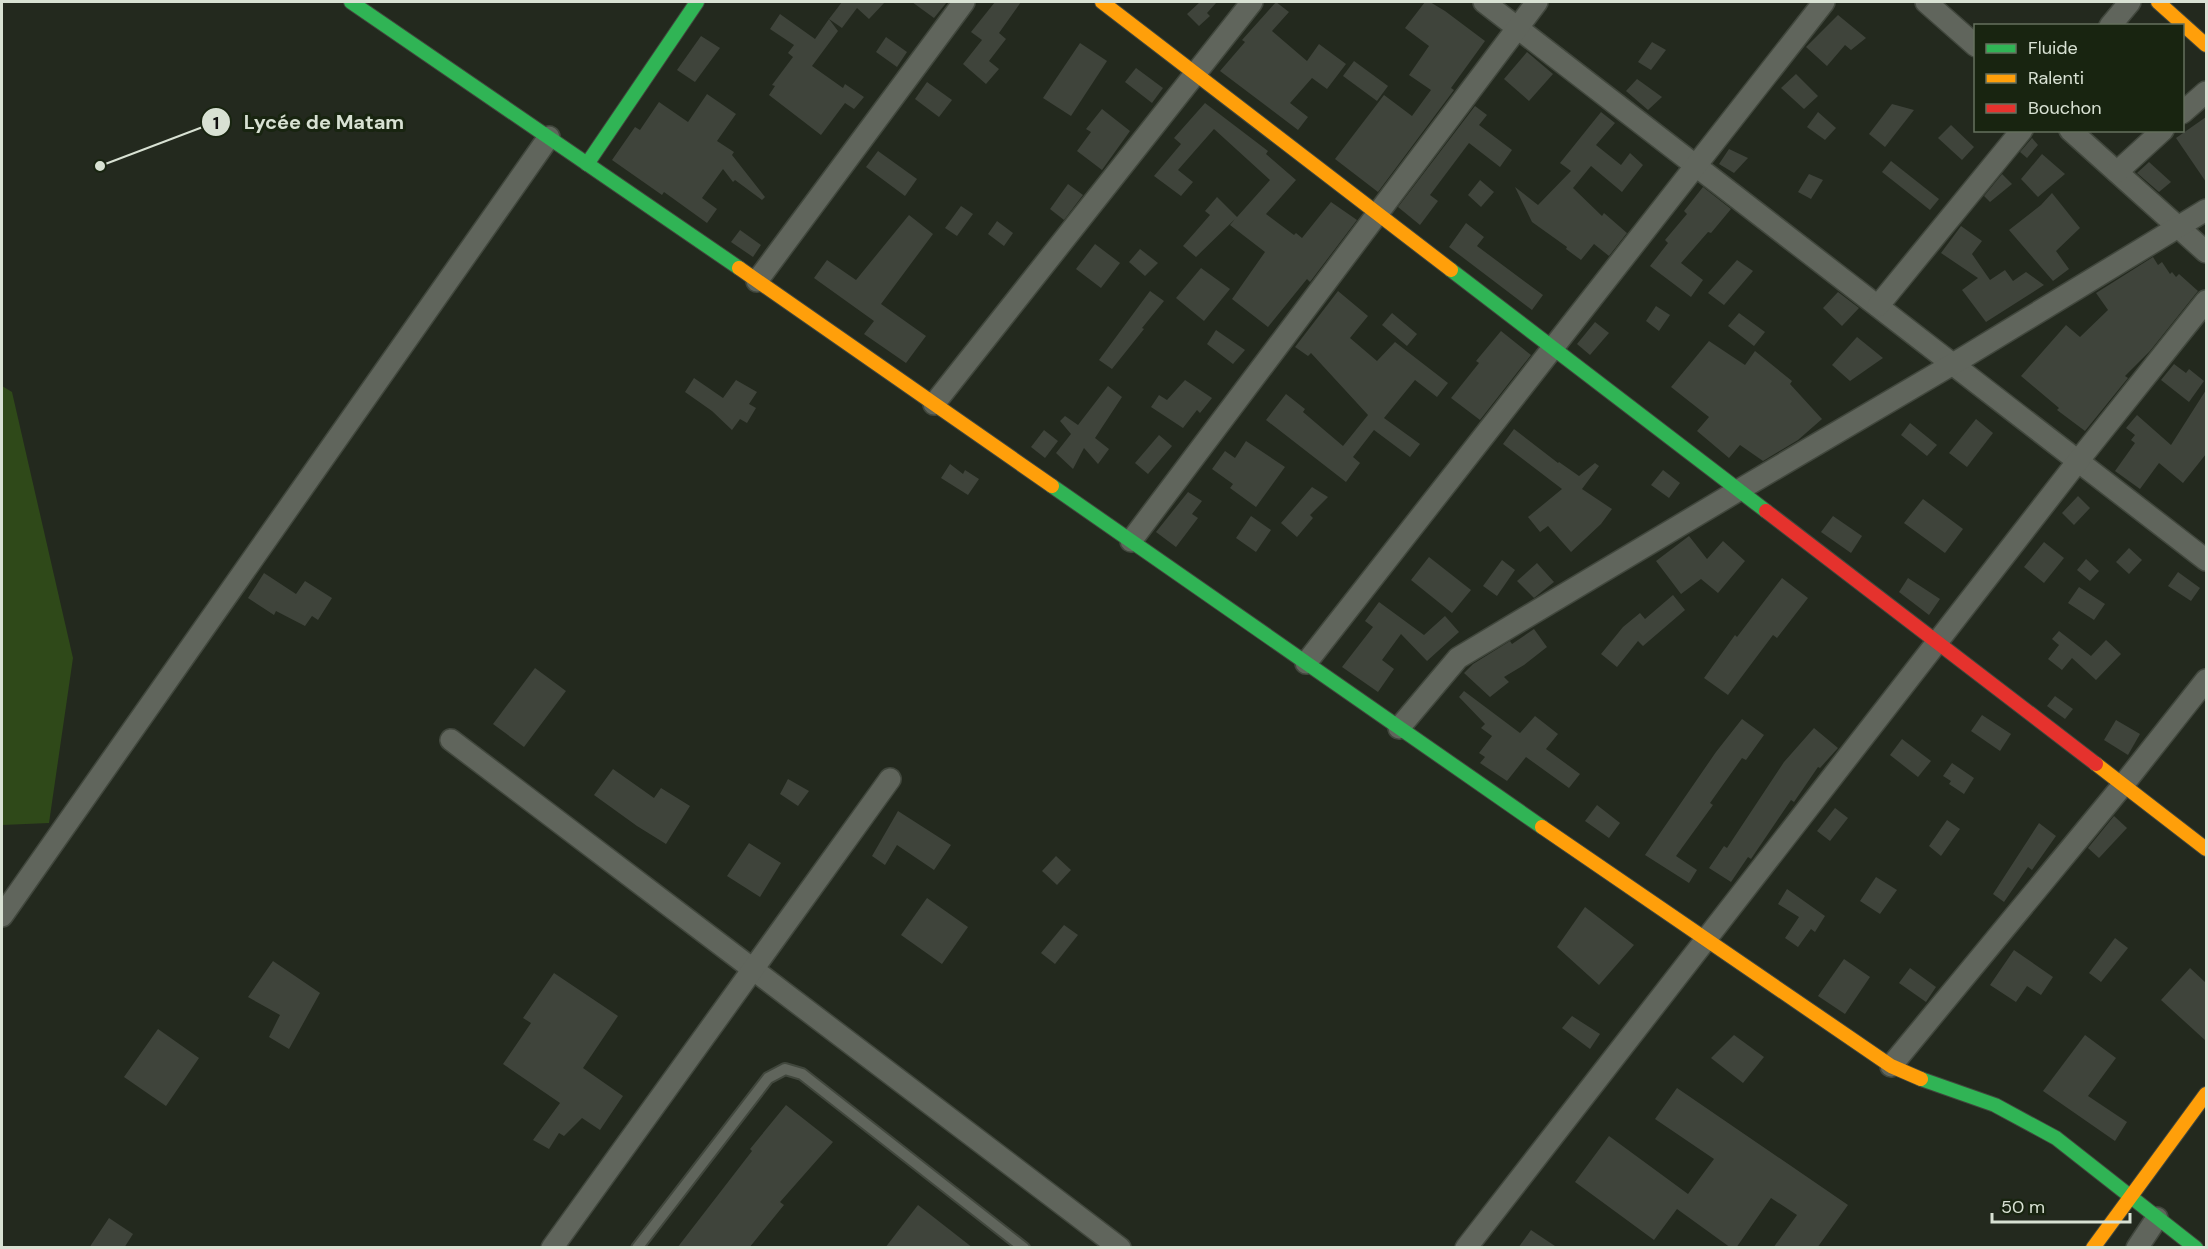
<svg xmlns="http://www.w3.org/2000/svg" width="2208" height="1249" font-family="'DM Sans',sans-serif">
  <rect width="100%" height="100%" fill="#23291e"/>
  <!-- green -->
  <path fill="#2f4919" d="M2,386l10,6 61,266 -24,165 -47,2z"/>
  <!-- building -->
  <g fill="#3f443b">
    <path d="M842,2h43l-16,17 -12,-11 -15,20 -13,-9z"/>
    <path d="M912,2h35l-13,16z"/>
    <path d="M995,2h26l-22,31 7,6 -17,22 10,8 -13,15 -23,-20 19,-24 -11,-8z"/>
    <path d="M1200,2h17l-10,11 3,3 -11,10 -12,-12z"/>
    <path d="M1276,2l13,10 -17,19 35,30 12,-17 27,20 -19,25 -15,-11 -22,25 18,14 -10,13 -78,-59 25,-29 -3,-2z"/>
    <path d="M1425,2h5l15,9 40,30 -34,47 3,2 -76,102 -43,-33 49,-64 28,21 19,-26 -22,-15 20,-29 -24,-18z"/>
    <path d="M780,14l35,25 14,-20 9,12 -26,35 31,22 2,-4 19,13 -10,12 -9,-6 -24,32 -52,-40 6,-9 -3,-1 21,-28 -5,-4 6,-8 -24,-16z"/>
    <path d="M1838,15l28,23 -15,12 -6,-5 -18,21 -21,-19z"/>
    <path d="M701,36l19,12 -25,34 -18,-12z"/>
    <path d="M886,37l21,15 -10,15 -21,-15z"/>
    <path d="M1652,42l14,8 -15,20 -13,-8z"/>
    <path d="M1080,43l27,18 -36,55 -28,-18z"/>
    <path d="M1527,52l26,22 -24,27 -25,-22z"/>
    <path d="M1354,61l34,25 -11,15 -34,-25z"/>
    <path d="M1136,68l27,20 -11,15 -27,-21z"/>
    <path d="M1796,74l22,22 -14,13 -23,-21z"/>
    <path d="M1637,79l25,18 -14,13 -22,-19z"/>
    <path d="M927,82l25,18 -13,17 -24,-18z"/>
    <path d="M707,94l29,20 -19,27 17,11 -2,3 33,42 -3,3 -27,-20 -2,2 -10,-13 -21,29 15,11 -10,14 -43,-31 -2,3 -50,-35 23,-33 5,3 19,-28 29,20z"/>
    <path d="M1205,103l63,48 -2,3 30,26 -30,34 28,21 2,-2 6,5 29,-36 26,18 -47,62 -3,-3 -39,48 -36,-28 33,-47 -35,-27 5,-6 -39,38 -13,-11 27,-31 -5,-4 12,-14 20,20 33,-37 -56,-51 -36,41 15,12 -12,14 -27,-20 27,-32 -7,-6z"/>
    <path d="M1892,104l22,6 -29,37 -16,-13z"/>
    <path d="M1475,106l12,9 -8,10 33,25 -12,17 -31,-24 -39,52 8,6 -18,24 -22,-18z"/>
    <path d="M1102,109l28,22 -28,39 -25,-19 14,-19 -5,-3z"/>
    <path d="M1601,112l14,11 -19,22 25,20 9,-12 13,12 -21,27 -31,-26 -18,22 29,28 2,-3 23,20 -18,23 -15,-12 -13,16 -15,-11 1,-2 -35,-25 -17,-35 23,18 33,-34 -11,-8z"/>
    <path d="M1818,112l18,16 -11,12 -18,-13z"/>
    <path d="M2206,117v65l-30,-44z"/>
    <path d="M1951,125l23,22 -12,13 -24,-22z"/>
    <path d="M2032,138l6,7 -11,13 -7,-6z"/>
    <path d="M1729,149l19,9 -14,15 -15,-9z"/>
    <path d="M878,151l39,28 -12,17 -39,-29z"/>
    <path d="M2042,154l23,20 -27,23 -17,-18z"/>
    <path d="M1891,161l48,38 -9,11 -48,-38z"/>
    <path d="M2149,162l22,20 -12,10 -22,-19z"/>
    <path d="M1809,174l14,6 -12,19 -13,-7z"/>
    <path d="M2002,174l10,10 -22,18 -6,-6z"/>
    <path d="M1480,180l14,12 -13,15 -13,-12z"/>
    <path d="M1068,184l15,11 -19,25 -14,-11z"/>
    <path d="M1703,187l28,22 -20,24 -3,-1 -27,31 22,17 -12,17 -41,-31 18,-23 -3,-3 22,-26 -3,-3z"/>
    <path d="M2052,193l28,35 -24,23 13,18 -16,12 -44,-51 32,-25z"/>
    <path d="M961,206l12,8 -16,22 -12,-8z"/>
    <path d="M909,215l24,19 -52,70 45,32 -20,27 -42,-29 10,-13 -60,-43 13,-18 29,20z"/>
    <path d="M997,221l16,12 -9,13 -16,-12z"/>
    <path d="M1466,223l18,14 -7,9 66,49 -11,15 -83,-63z"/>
    <path d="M1961,226l21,15 -10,13 18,26 15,-10 8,11 13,-9 18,13 -58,37 -24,-32 16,-12 -37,-25z"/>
    <path d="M740,230l21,15 -8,12 -22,-15z"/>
    <path d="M1095,244l25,19 -19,25 -25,-19z"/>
    <path d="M1140,249l18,14 -13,13 -16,-14z"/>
    <path d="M2153,257l5,8 4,-3 8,12 2,-2 4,5 3,-3 19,17 -48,60 -25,25 3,2 -43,53 -28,-21 2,-2 -38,-32 45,-51 14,12 28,-27 -12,-17z"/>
    <path d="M1737,260l16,11 -29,34 -16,-12z"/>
    <path d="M1201,268l29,21 -26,32 -28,-23z"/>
    <path d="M1150,291l14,10 -22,27 2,1 -32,40 -13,-9z"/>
    <path d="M1338,291l30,25 -18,22 27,23 18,-19 53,41 -11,14 -22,-17 -31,38 36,26 -10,13 -36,-27 -21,27 7,6 -14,19 -80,-62 20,-26 19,15 -2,3 40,34 25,-31 -57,-62 -3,3 -13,-9z"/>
    <path d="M1838,292l21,16 -17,18 -19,-18z"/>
    <path d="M1656,306l14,9 -11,16 -13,-10z"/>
    <path d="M1392,313l25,21 -10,12 -25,-21z"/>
    <path d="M1739,313l26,19 -11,14 -26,-20z"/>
    <path d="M1595,322l14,11 -19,22 -13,-11z"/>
    <path d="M1216,330l29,20 -12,14 -26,-20z"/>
    <path d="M1501,331l30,24 -51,65 -29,-22 28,-35 -3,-2z"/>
    <path d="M1857,337l26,21 -33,23 -18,-16z"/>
    <path d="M1709,341l36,24 10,-14 37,30 -2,3 32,35 -24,21 -35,21 -23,-16 -11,13 -32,-27 12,-14 -38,-30z"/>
    <path d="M2174,364l12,9 3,-4 15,12 -15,21 -28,-22z"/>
    <path d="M694,378l29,20 13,-18 21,12 -8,12 7,4 -9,15 -7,-4 -8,11 -20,-19 -27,-19z"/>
    <path d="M1185,380l27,18 -12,15 -3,-3 -14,18 -32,-21 8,-12 8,5z"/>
    <path d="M1108,386l14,11 -27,41 14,11 -11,15 -14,-16 -11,21 -17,-16 15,-19 -11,-13 5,-5 13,9z"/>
    <path d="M2206,390v64l-23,29 -24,-20 -19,26 -25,-18 20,-28 -4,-3 4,-5 -9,-7 11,-13 34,30z"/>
    <path d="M1976,419l17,14 -26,34 -18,-14z"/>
    <path d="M1910,423l27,22 -10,11 -26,-21z"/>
    <path d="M1514,429l44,34 1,-1 20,14 16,-13 4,3 -17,23 30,20 -11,15 -30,28 -23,-26 -8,6 -12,-15 34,-28 -59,-45z"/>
    <path d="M1044,430l14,11 -13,17 -14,-11z"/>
    <path d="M1159,435l13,11 -24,28 -13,-11z"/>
    <path d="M1246,441l39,26 -29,40 -26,-19 3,-4 -21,-15 13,-18 10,7z"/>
    <path d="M950,464l13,10 2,-4 14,9 -11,16 -27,-17z"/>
    <path d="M1663,470l17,13 -11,15 -18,-13z"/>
    <path d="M1312,487l16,10 -18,18 3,3 -16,19 -16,-14z"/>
    <path d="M1188,492l14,9 -10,13 6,4 -22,29 -20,-15z"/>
    <path d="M2078,496l12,12 -16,17 -12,-12z"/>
    <path d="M1923,499l40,30 -18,24 -41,-30z"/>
    <path d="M1251,516l20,14 -15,22 -20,-14z"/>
    <path d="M1833,516l29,20 -11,17 -30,-21z"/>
    <path d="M1689,536l18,23 16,-18 22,20 -27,32 -17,-14 -20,15 -25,-33z"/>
    <path d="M2044,542l20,16 -20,25 -20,-16z"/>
    <path d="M2129,548l13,12 -13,14 -13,-12z"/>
    <path d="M1429,557l42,33 -19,23 -41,-33z"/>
    <path d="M2086,559l13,12 -9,10 -13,-11z"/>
    <path d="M1502,560l13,10 -18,26 -14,-10z"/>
    <path d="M1537,563l17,19 -20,16 -17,-17z"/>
    <path d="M2178,572l22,16 -9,13 -23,-15z"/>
    <path d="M264,573l32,21 9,-13 27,17 -14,22 -6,-4 -7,10 -29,-15 -2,4 -26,-17z"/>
    <path d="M1782,578l26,20 -31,40 -4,-3 -45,60 -24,-17 31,-43 2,2z"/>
    <path d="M1908,578l32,21 -11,16 -30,-23z"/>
    <path d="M2079,587l26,17 -11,16 -26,-17z"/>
    <path d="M1673,595l12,15 -42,36 -5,-5 -21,26 -16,-13 22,-27 17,-14 5,6z"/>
    <path d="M1379,602l45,33 21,-19 14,16 -32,29 -26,-27 -19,26 12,9 -16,23 -36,-25 31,-40 -8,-6z"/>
    <path d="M1534,629l13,18 -23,18 -20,12 5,5 -19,15 -26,-24 9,-9 37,-23 2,3z"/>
    <path d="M2059,631l32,25 15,-16 15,14 -25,26 -24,-22 -10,12 -14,-11 11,-14 -7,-6z"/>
    <path d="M535,668l31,23 -42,56 -31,-23z"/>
    <path d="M1464,691l56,42 15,-17 23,18 -12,15 34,25 -11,14 -43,-31 -19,24 -27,-18 5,-6 -6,-4 13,-17 -11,-8 4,-4 -26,-27z"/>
    <path d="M2055,696l18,13 -8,10 -18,-13z"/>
    <path d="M1982,715l29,19 -11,17 -29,-20z"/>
    <path d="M1742,719l22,16 -18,25 -4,-2 -32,45 3,2 -37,51 21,14 -8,13 -44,-28 71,-103z"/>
    <path d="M2116,720l24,14 -12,21 -24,-15z"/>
    <path d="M1814,728l24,20 -18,20 -2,-1 -24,35 -3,-2 -40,59 -3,-2 -17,25 -22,-14 15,-22 3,2 57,-86z"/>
    <path d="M1902,739l29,22 -13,16 -28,-22z"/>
    <path d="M1952,763l22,15 -10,16 -15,-10 2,-3 -8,-5z"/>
    <path d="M613,769l41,29 7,-10 29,18 -24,38 -29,-18 -43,-31z"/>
    <path d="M788,779l21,12 -11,15 -18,-12z"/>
    <path d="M1597,805l23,18 -11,15 -24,-17z"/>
    <path d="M1835,808l13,10 -18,23 -13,-10z"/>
    <path d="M898,811l53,34 -17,25 -37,-25 -12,20 -13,-9z"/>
    <path d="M2114,816l13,12 -28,30 -11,-10z"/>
    <path d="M1947,820l13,9 -19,27 -12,-10z"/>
    <path d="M2039,823l17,13 -24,34 -4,-3 -24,35 -11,-8z"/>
    <path d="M749,843l32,20 -21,34 -33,-21z"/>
    <path d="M1056,856l15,14 -14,15 -15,-14z"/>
    <path d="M1876,877l21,13 -17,24 -20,-13z"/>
    <path d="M1787,889l38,27 -10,16 -4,-3 -13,18 -13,-9 14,-21 -21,-13z"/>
    <path d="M927,898l41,29 -26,37 -41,-29z"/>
    <path d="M1585,907l49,38 -35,40 -42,-38z"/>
    <path d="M1064,925l14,10 -23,29 -14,-11z"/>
    <path d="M2115,938l13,10 -27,34 -12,-9z"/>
    <path d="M2014,950l39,27 -12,18 -14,-9 -11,16 -26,-17z"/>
    <path d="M1844,959l26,18 -25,37 -27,-18z"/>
    <path d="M273,961l47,32 -31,56 -20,-12 11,-22 -32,-18z"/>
    <path d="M1910,968l26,19 -10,15 -27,-19z"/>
    <path d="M2190,968l16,15v58l-45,-41z"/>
    <path d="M554,973l64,43 -35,52 40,28 -23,34 -18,-12 -18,18 -5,-3 -10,16 -16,-9 27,-37 -57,-39 28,-41 -8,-5z"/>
    <path d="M1572,1016l28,18 -10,15 -28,-21z"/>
    <path d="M158,1029l41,29 -33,48 -42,-29z"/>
    <path d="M1734,1035l30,22 -21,26 -32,-25z"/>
    <path d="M2085,1035l31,23 -28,38 39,26 -12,19 -72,-50z"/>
    <path d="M1677,1088l171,117 -31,43h-44l24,-33 -26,-17 -35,50h-5l-54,-39 -23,31 -79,-58 34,-46 79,58 26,-35 -59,-40z"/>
    <path d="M786,1105l47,37 -53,60 4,3 -35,43h-72l75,-97 -2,-2z"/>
    <path d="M918,1205l55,43h-88z"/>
    <path d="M109,1218l24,16 -9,14h-35z"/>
    <path d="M1531,1230l27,18h-40z"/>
  </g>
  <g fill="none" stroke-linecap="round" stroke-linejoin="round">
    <!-- lane casing -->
    <g stroke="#41473d" stroke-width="14">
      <path id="lane" d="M637,1248l131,-170 17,-9 17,5 222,174"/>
    </g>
    <!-- street casing -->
    <g stroke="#41473d" stroke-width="24">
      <g id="street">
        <path d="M1484,2l722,558"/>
        <path d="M1926,2l50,44"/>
        <path d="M2110,26l20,-24"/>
        <path d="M2182,113l24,-21"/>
        <path d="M2070,130l136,122"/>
        <path d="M2117,172l46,-42"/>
        <path d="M757,281l207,-279"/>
        <path d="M1878,306l144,-176"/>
        <path d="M934,404l318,-402"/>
        <path d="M1131,541l406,-539"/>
        <path d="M1306,663l518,-661"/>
        <path d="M1399,728l59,-70 281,-168 214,-126 253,-154"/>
        <path d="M451,740l669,508"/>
        <path d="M2,916l547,-779"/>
        <path d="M1891,1066l232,-281 83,-105"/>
        <path d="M552,1248l338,-469"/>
        <path d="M1466,1248l612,-787 128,-160"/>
        <path d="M2137,1248l20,-30"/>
      </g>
    </g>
    <!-- fast casing -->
    <g stroke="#41473d" stroke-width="16">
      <g id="fast">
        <path d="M351,2l388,266"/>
        <path d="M587,164l110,-162"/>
        <path d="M1451,270l315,241"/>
        <path d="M1052,486l490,341"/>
        <path d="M1921,1079l74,26 61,33 140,110"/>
      </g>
    </g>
    <!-- slow casing -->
    <g stroke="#41473d" stroke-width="16">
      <g id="slow">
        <path d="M1102,2l349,268"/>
        <path d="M2158,2l48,43"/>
        <path d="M739,268l313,218"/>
        <path d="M2096,764l110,85"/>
        <path d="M1542,827l349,239 30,13"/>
        <path d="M2093,1248l113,-154"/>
      </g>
    </g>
    <!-- jam casing -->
    <g stroke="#41473d" stroke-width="16">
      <path id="jam" d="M1766,511l330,253"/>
    </g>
    <!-- lane -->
    <use href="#lane" stroke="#60655c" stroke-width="10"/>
    <!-- street -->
    <use href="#street" stroke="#60655c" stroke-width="21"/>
    <!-- fast -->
    <use href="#fast" stroke="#30b455" stroke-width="14"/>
    <!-- slow -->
    <use href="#slow" stroke="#ff9f0a" stroke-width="14"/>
    <!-- jam -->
    <use href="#jam" stroke="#e5322d" stroke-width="14"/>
  </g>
  <!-- callouts -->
  <path fill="none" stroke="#d8e1d3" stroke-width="2" d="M100 166L216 122"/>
  <g fill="#d8e1d3" stroke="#182410" stroke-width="2">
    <circle cx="100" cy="166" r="6"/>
    <circle cx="216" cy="122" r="15"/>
  </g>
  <g font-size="18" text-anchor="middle" font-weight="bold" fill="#111">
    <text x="216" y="129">1</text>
  </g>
  <g font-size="20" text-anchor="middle" font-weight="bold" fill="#d8e1d3" stroke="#182410" stroke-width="6" stroke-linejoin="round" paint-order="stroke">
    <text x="324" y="129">Lycée de Matam</text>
  </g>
  <!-- border -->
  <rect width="2208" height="1249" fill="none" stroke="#d8e1d3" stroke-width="6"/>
  <!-- legend -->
  <rect x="1974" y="24" width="210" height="108" fill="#182410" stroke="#65705e" stroke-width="1.5"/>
  <rect x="1986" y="44" width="30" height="9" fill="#30b455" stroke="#65705e" stroke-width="1.5"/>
  <text x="2028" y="54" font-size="18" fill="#d8e1d3">Fluide</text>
  <rect x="1986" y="74" width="30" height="9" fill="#ff9f0a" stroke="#65705e" stroke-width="1.5"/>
  <text x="2028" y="84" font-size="18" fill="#d8e1d3">Ralenti</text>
  <rect x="1986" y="104" width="30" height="9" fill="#e5322d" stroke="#65705e" stroke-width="1.5"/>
  <text x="2028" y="114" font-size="18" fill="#d8e1d3">Bouchon</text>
  <!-- scale -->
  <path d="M1992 1213v9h138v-9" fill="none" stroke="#d8e1d3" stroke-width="3"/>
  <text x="2001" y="1213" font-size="18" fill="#d8e1d3" stroke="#182410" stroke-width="4.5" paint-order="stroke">50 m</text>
</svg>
